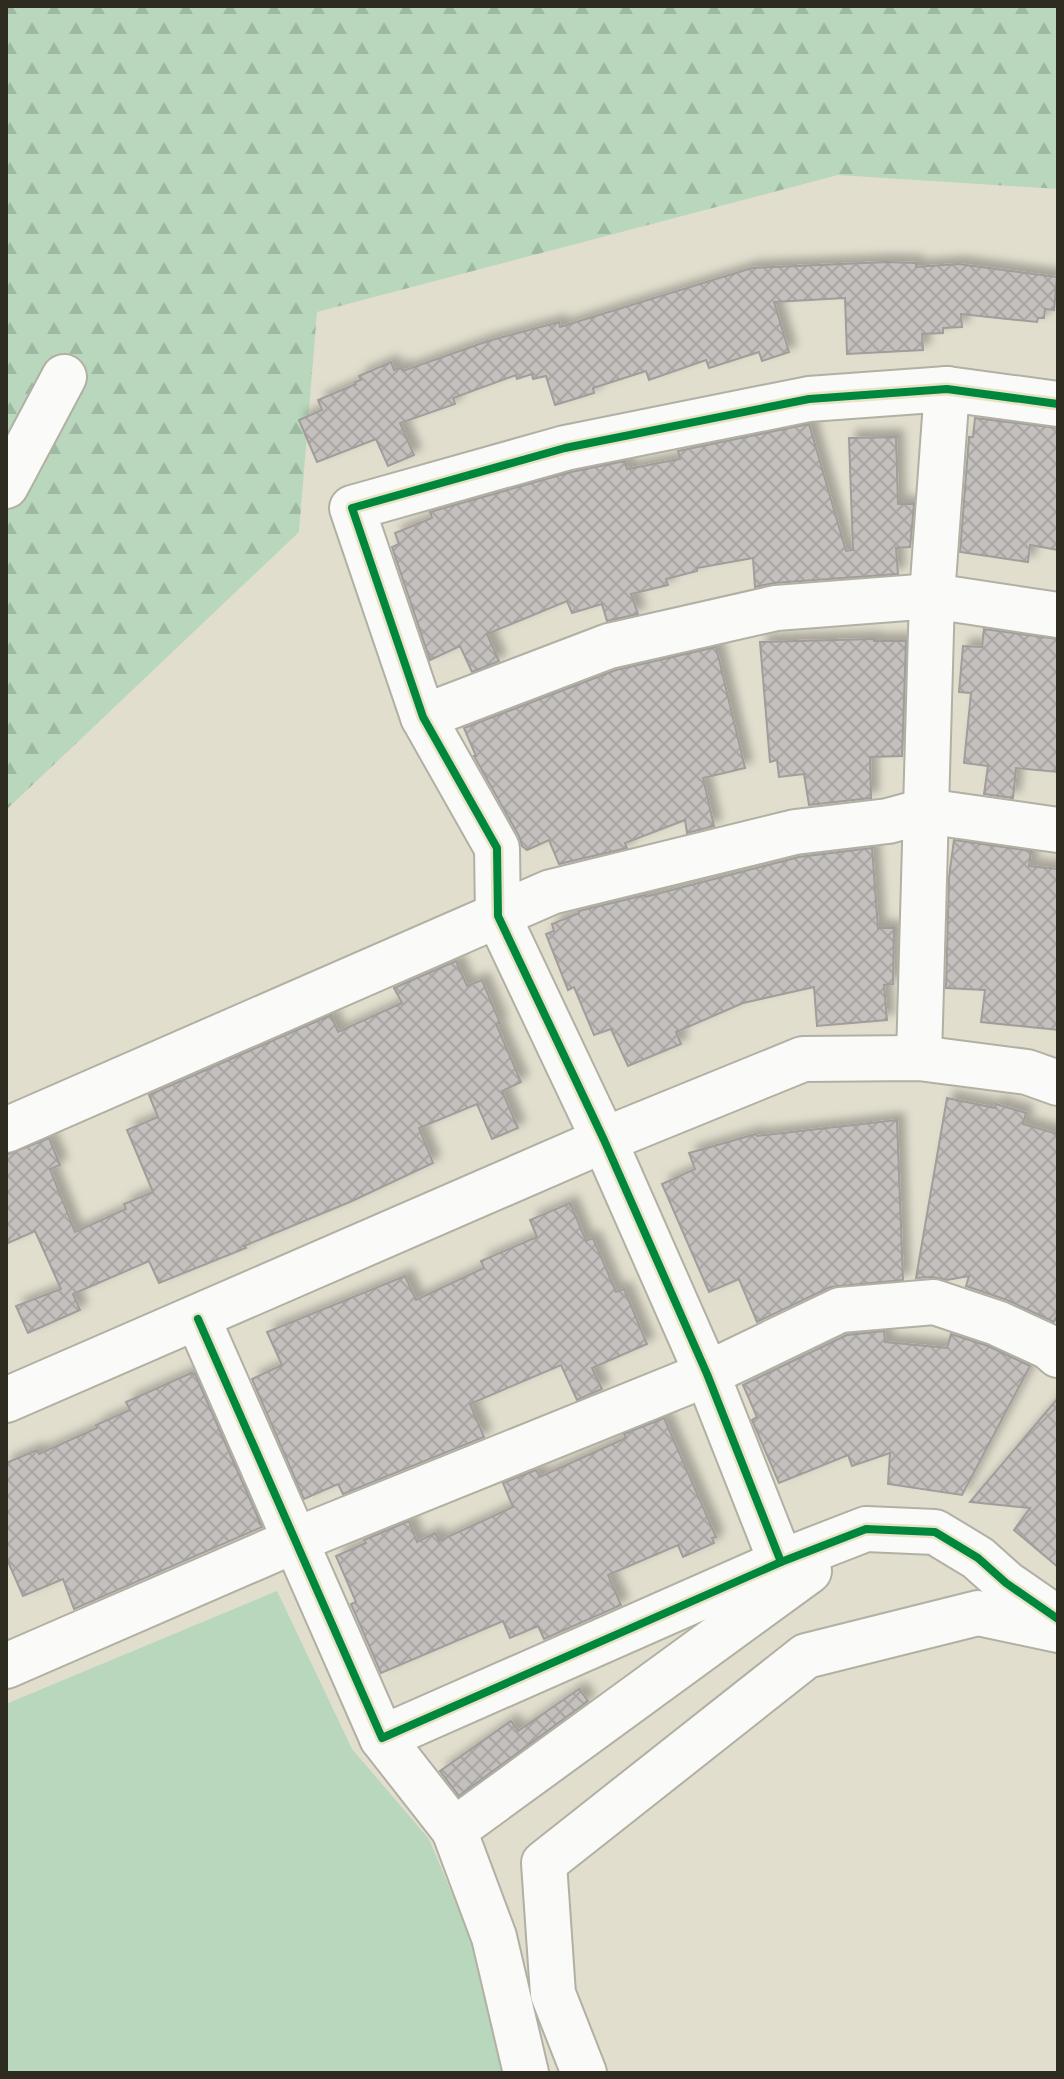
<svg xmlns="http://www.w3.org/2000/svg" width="1064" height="2079" font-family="'DejaVu Sans',sans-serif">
  <defs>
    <pattern id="forest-firs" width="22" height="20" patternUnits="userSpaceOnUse" patternTransform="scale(2)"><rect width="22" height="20" fill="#b8d7bc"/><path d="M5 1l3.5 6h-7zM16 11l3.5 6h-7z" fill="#9eb9a1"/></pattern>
    <pattern id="building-cross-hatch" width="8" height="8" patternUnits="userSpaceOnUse" patternTransform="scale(2)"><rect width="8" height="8" fill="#c3c0be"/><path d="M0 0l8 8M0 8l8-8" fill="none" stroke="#a8a5a3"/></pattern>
    <filter id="shadow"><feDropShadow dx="7" dy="-7" stdDeviation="4" flood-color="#0004"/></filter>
  </defs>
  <rect width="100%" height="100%" fill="#e1dece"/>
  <!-- forest -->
  <path fill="url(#forest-firs)" d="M6,6h1052v183l-220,-14 -521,137 -18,220 -293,278z"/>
  <!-- park -->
  <path fill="#b8d7bc" d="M277,1591l75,158 77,90 56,133 26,101h-505v-369z"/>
  <!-- building -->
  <g fill="url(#building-cross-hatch)" stroke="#a09d9a" stroke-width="2" filter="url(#shadow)">
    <path d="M887,262l29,1v4l42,-3 99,13 -3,33 -9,-1 -1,9h-6l-1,4 -76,-8 1,13 -19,1v5l-21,1 1,16 -76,4 -2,-56 -71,4 15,50 -27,9 -3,-9 -50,16 -3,-8 -57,20 -3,-9 -53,17 1,5 -39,12 -9,-29 -13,3 -1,-5 -15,5 -1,-4 -63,23 2,6 -55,19 14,32 -26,11 -12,-27 -59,23 -18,-42 23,-10 -4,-10 38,-16 -1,-2 6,-2 -2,-4 32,-14 3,8 8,-3 1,4 85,-30 71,-19 1,5 192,-59z"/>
    <path d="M975,418l83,10v122l-28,-5 -2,17 -68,-10 9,-115h4z"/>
    <path d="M809,424l37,127 7,-1 -4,-112 47,-1 2,67h16l-4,43 -14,1 2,26 -124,9 -19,4 -2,-29 -56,10v3l-31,8 2,6 -37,9 7,20 -31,7 -5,-17 -30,9 -5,-12 -80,33 12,27 -27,11 -12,-26 -30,14 -38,-113 7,-3 -4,-11 37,-15 -2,-6 141,-40 54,-11 2,8 53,-10 -2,-8z"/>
    <path d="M984,629l74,10v133l-42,-4 -3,30 -29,-4 4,-28 -24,-3 7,-70 -12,-1 4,-46 19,1z"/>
    <path d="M874,639v2h32l-4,115 -32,1 1,41 -62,7 -5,-31 -25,3 -2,-17 -7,2 -10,-120z"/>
    <path d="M716,647l29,121 -42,10 11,48 -27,7 -2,-13 -60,23 2,5 -68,16 -10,-24 -22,10 -5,-4 -3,-10 -45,-80h2l-12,-28 152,-58z"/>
    <path d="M954,840l77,11 -2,15 29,3v161l-77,-8 4,-32 -39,-2 3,-111z"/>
    <path d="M872,848l6,80h16l-1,56 -9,1 3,35 -70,6 -3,-39 -71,16 -67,29 5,12 -53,22 -17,-37 -17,6 -20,-48 -6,3 -22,-56 8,-3 -2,-7 27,-11v-2l66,-16v2l154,-40z"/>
    <path d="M456,961l11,25 15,-6 18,43 -4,1 25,58 -19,9 16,37 -26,11 -15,-35 -58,24 14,35 -81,38 -108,45 2,2 -87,35 -10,-22 -76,33 7,16 -52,23 -12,-27 45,-17 -26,-58 -29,13v-89l43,-17 11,27 -10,4 25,63 51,-23 -2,-5 29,-12 -26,-62 31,-13 -9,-22 182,-80 7,17 64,-29 -8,-15z"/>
    <path d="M947,1098l48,10 1,-4 30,9 -3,11 35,10v180l-4,8 -47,-22 -41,-14 3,-10 -22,4 -15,-3 -16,1z"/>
    <path d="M897,1120l6,160 -73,7 -73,35 -18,-43 -30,13 -47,-108 33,-15 -6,-16 67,-19 1,2z"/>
    <path d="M570,1203l16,38 7,-3 23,54 8,-3 23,55 -55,24 10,21 -25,11 -16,-35 -91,39 14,33 -141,57 -5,-10 -34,15 -52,-120 30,-14 -15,-33 138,-56 11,24 68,-32 -3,-7 56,-24 -7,-17z"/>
    <path d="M884,1331l1,11 62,6 4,-14 37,12 42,20 -68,129 -74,-11 2,-31 -38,13 -4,-11 -69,28 -27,-63 5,-3 -14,-32 104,-50z"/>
    <path d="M191,1373l4,1 67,153 -188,82 -11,-30 -40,17 -17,-39v-94l31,-13 2,4 58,-26 -1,-3 34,-15 -4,-8z"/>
    <path d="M1058,1398v169l-44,-37 16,-22 -60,-6z"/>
    <path d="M664,1418l52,119 -4,1 2,5 -31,14 -5,-12 -70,30 13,30 -77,34 -6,-13 -28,12 -7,-17 -122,52 -30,-69 5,-2 -20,-46 30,-13 -2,-3 45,-19 8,21 18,-9 4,8 74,-34 -10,-24 33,-13 4,7 86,-39 -2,-4z"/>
    <path d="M579,1689l9,12 -129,95 -19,-25 71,-50 7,10z"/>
  </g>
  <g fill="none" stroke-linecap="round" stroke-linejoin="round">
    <!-- minor casing -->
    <g stroke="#b2b0a3" stroke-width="48">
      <g id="minor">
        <path d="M6,486l58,-109"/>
        <path d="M423,717l186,-71 167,-38 156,-12 126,19"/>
        <path d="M919,1058l13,-462 15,-207"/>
        <path d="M6,1130l545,-238 244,-60 93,-11 37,-10 133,19"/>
        <path d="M198,1319l184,419 399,-176 85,-33 69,3 43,26 28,25 52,36"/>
        <path d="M6,1400l598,-260 199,-81 116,-1 108,14 31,11"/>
        <path d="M781,1562l-74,-188 -103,-234 -106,-224 -1,-68 -74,-131 -71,-209 213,-60 244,-49 138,-10 111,15"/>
        <path d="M6,1666l290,-126 411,-166 133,-64 94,-8 63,21 52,24 9,8"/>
        <path d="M382,1738l72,92"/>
        <path d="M526,2073l-32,-136 -40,-107 355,-259"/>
        <path d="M584,2073l-31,-79 -9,-131 262,-207 172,-43 80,17"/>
      </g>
    </g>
    <!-- minor -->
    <use href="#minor" stroke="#fafaf8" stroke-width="44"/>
    <!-- cycleway casing -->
    <g stroke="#e9e3c6" stroke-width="13">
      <g id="cycleway">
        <path d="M198,1319l184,419 399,-176 85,-33 69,3 43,26 28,25 52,36"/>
        <path d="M781,1562l-74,-188 -103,-234 -106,-224 -1,-68 -74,-131 -71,-209 213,-60 244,-49 138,-10 111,15"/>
      </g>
    </g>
    <!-- cycleway -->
    <use href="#cycleway" stroke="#00873e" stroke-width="8"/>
  </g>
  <!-- border -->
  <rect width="1064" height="2079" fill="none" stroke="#2e2c21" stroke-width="16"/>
</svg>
